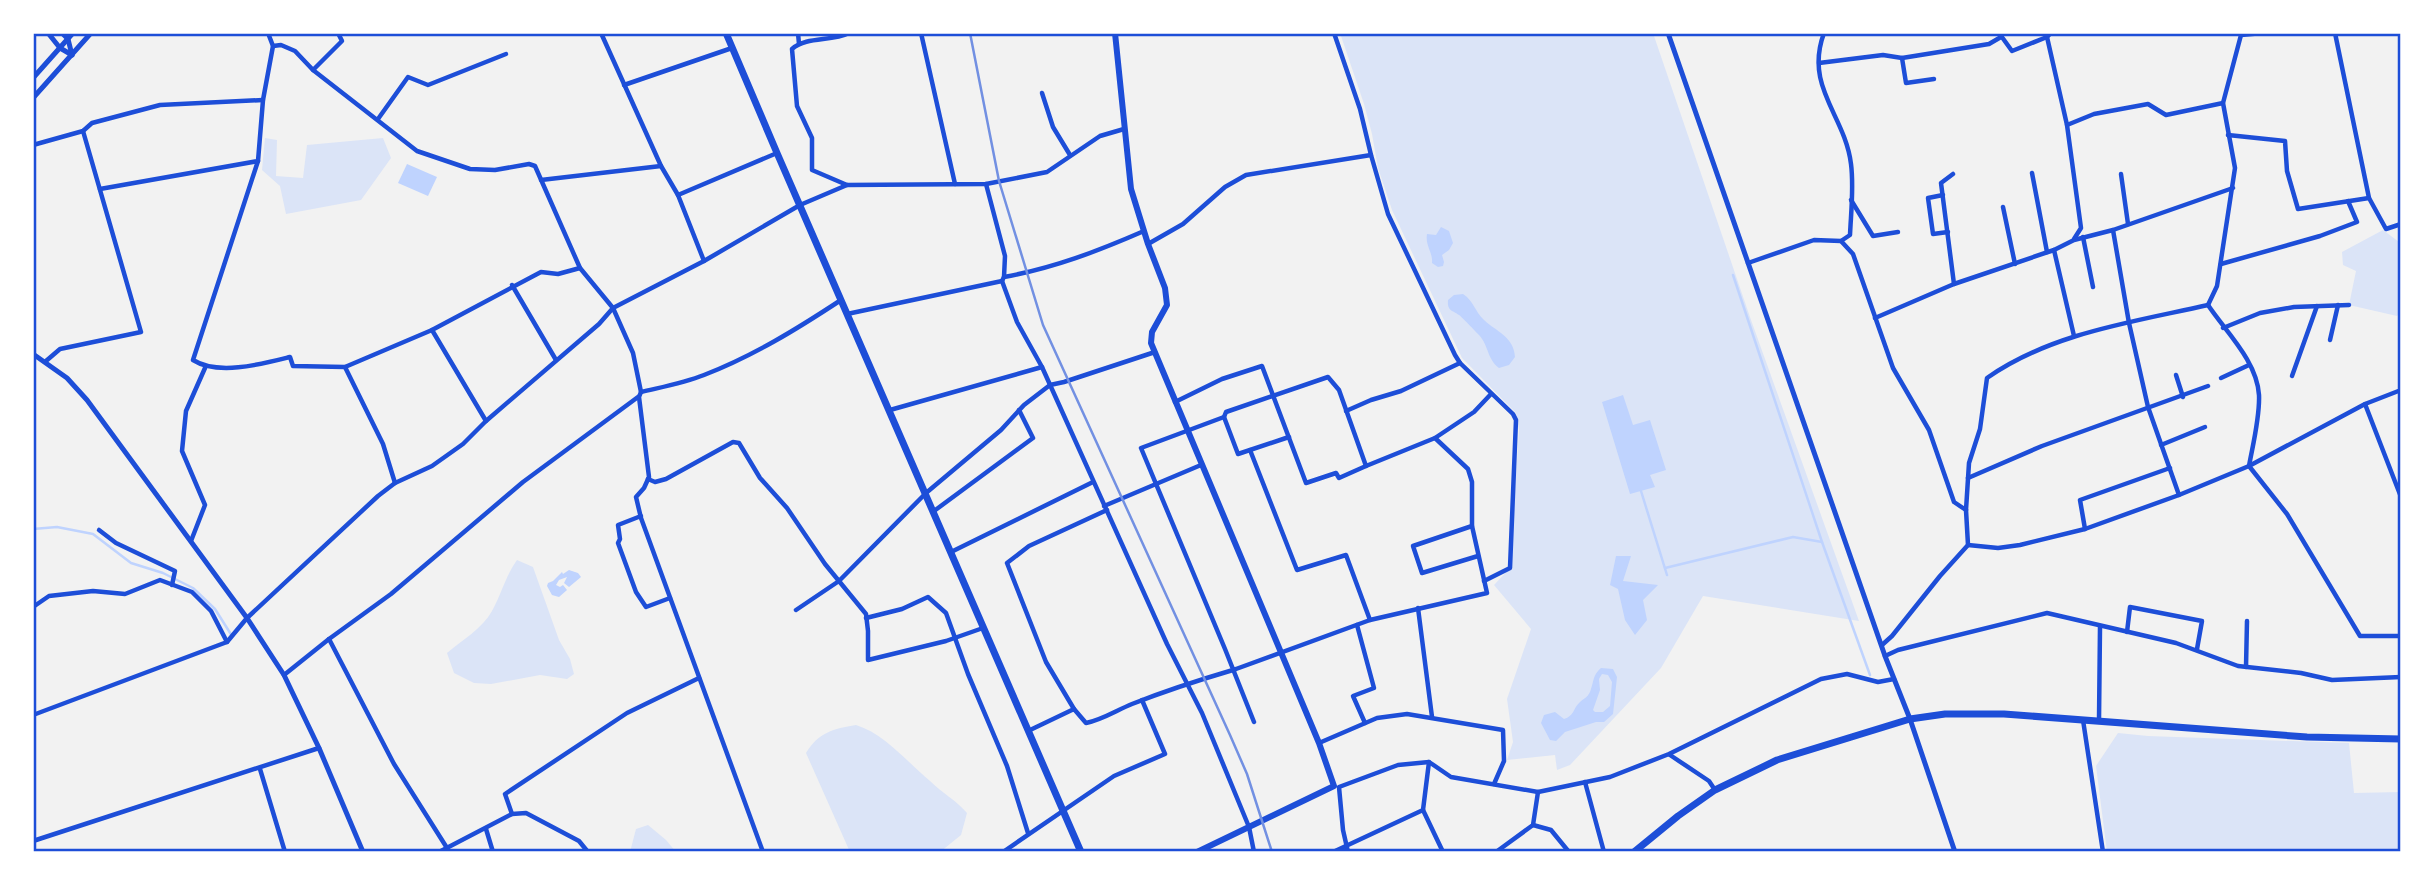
<svg xmlns="http://www.w3.org/2000/svg" width="2434" height="885" font-family="'Work Sans',sans-serif">
  <rect width="100%" height="100%" fill="#f2f2f2"/>
  <!-- green -->
  <g fill="#dbe4f7">
    <path d="M1340,33h313l98,287 108,301 -156,-25 -42,72 -91,97 -13,5 -2,-15 -48,5 6,-18 -6,-43 24,-70 -37,-44 16,-17 9,-138 -3,-17 -54,-55 -70,-148 -14,-42 -6,-34 -8,-30z"/>
    <path d="M265,138l12,2 -1,36 27,2 4,-33 76,-7 8,20 -30,42 -75,14 -6,-28 -18,-16z"/>
    <path d="M2383,230l16,12 2,70 -4,4 -48,-11 7,-34 -13,-6 -1,-13z"/>
    <path d="M517,560l16,7 26,73 11,19 4,15 -7,5 -27,-4 -49,9 -17,-1 -20,-10 -7,-20c15,-13 35,-24 45,-42 10,-18 13,-34 25,-51z"/>
    <path d="M856,725c29,9 51,37 74,56 12,12 26,19 37,32l-6,22 -21,17h-90l-44,-99c13,-21 27,-24 50,-28z"/>
    <path d="M2118,733l30,3 201,7 5,50 47,-1v60h-294l-11,-86z"/>
    <path d="M648,825l18,15 10,12h-46l6,-23z"/>
  </g>
  <!-- water -->
  <g fill="#bfd3fe" fill-rule="evenodd">
    <path d="M407,164l30,13 -9,19 -30,-13z"/>
    <path d="M1441,227l8,4 4,12 -4,7 -7,5 2,7 -1,4 -5,1 -6,-4c1,-11 -7,-17 -5,-29l9,1z"/>
    <path d="M1463,294c11,7 12,18 21,26 13,12 30,17 31,37l-6,8 -10,3c-12,-9 -10,-22 -20,-33 -3,-3 -18,-19 -20,-20 -7,-5 -12,-4 -11,-15l6,-5z"/>
    <path d="M1623,395l10,30 17,-5 16,50 -16,5 5,12 -25,7 -28,-92z"/>
    <path d="M1616,556h15l-8,25 35,4 -15,15 4,20 -12,15 -10,-15 -7,-31 -8,-4z"/>
    <path d="M569,570l9,3 3,4 -12,10 -5,-4 3,-6 -8,3 -3,5 4,2 3,-2 4,5 -8,7 -7,-2 -5,-9 1,-3 5,-2 9,-9 1,2z"/>
    <path d="M1601,668l12,1 4,8 -4,37 -9,8h-8l-31,10 -9,9 -6,-1 -9,-17 3,-8 11,-3 9,7c10,-3 9,-10 15,-16 5,-5 10,-6 12,-14 3,-9 2,-14 10,-21zM1602,674l6,1 4,7 -2,24 -7,6h-8l-2,-2 7,-20 -1,-11z"/>
  </g>
  <g fill="none" stroke-linecap="round" stroke-linejoin="round">
    <!-- stream -->
    <g stroke="#bfd3fe" stroke-width="2.5">
      <path d="M1733,275l89,267 48,133"/>
      <path d="M1641,491l26,84"/>
      <path d="M33,529l24,-2 36,7 38,29 32,10 30,15 22,21 17,27"/>
      <path d="M1665,568l128,-31 29,5"/>
    </g>
    <!-- minor -->
    <g stroke="#1d4ed8" stroke-width="4.5">
      <path d="M268,33l5,13 -10,54 -5,61 -65,199c25,16 69,4 97,-3l3,9 52,1 87,-37 109,-58 17,2 22,-6"/>
      <path d="M601,33l60,133 17,29 26,66"/>
      <path d="M798,33l1,11"/>
      <path d="M849,33c-18,9 -42,3 -57,16l5,57 15,32v32l35,15 139,-1 61,-12 53,-36 24,-7"/>
      <path d="M921,33l34,151"/>
      <path d="M1334,33l26,76 11,46 17,59 67,141 5,8 53,51 3,6 -6,148 -26,13"/>
      <path d="M1824,33c-20,54 21,82 27,131 3,23 0,48 -1,71l-9,6 12,13 40,114 36,62 25,72 12,8"/>
      <path d="M1999,33l13,18 35,-14 4,-4"/>
      <path d="M2335,33l34,165 17,31 15,-5"/>
      <path d="M2241,35l22,-2"/>
      <path d="M2047,37l20,88 14,103 -7,11"/>
      <path d="M273,46l8,-1 14,6 18,19 104,81 53,18 25,1 34,-6 6,2 45,102 33,40 20,45 8,39 -2,5 10,80 -5,11 -8,9 5,21 122,334"/>
      <path d="M1902,58l4,25 28,-4"/>
      <path d="M1819,63l64,-8 19,3 87,-14 12,-7"/>
      <path d="M313,70l29,-29 -4,-8"/>
      <path d="M624,85l108,-37"/>
      <path d="M1042,93l11,34 17,28"/>
      <path d="M378,119l30,-42 20,8 78,-31"/>
      <path d="M2067,125l27,-11 54,-10 18,11 57,-12"/>
      <path d="M2228,135l57,6 2,30 11,38 71,-11"/>
      <path d="M33,145l50,-14 9,-8 68,-18 103,-5"/>
      <path d="M2032,173l15,79"/>
      <path d="M1953,174l-12,9 13,101"/>
      <path d="M2121,174l7,50"/>
      <path d="M541,180l120,-14"/>
      <path d="M986,184l19,72 -1,21"/>
      <path d="M100,189l158,-28"/>
      <path d="M678,195l99,-42"/>
      <path d="M1943,195l-15,3 5,36 15,-2"/>
      <path d="M1851,200l22,36 25,-4"/>
      <path d="M2003,207l12,57"/>
      <path d="M2113,230l16,93 19,84 31,88"/>
      <path d="M2083,237l10,50"/>
      <path d="M1148,244l35,-20 42,-37 21,-12 125,-20"/>
      <path d="M2054,250l20,86"/>
      <path d="M1748,263l66,-23 27,1"/>
      <path d="M2221,264l99,-28 37,-14 -9,-21"/>
      <path d="M1002,281l15,41 25,45 125,277 35,69 47,114 5,25"/>
      <path d="M512,285l44,75"/>
      <path d="M2208,305c18,27 49,56 51,90 1,22 -6,49 -10,71l38,48 73,122h41"/>
      <path d="M2208,305l9,-19 18,-118 -12,-65 18,-68"/>
      <path d="M847,314l155,-33 2,-4c50,-9 94,-26 140,-46"/>
      <path d="M1875,318l79,-34 100,-34 20,-10 39,-10 120,-42"/>
      <path d="M2223,328l37,-15 34,-6 55,-2"/>
      <path d="M432,330l54,91"/>
      <path d="M2330,340l8,-35"/>
      <path d="M46,361l14,-12 81,-17 -58,-201"/>
      <path d="M345,367l38,77 12,39"/>
      <path d="M2176,375l7,22"/>
      <path d="M2292,376l25,-70"/>
      <path d="M2221,378l28,-13"/>
      <path d="M641,392c21,-5 43,-9 63,-17 49,-19 93,-46 137,-75"/>
      <path d="M1175,402l47,-23 40,-13 44,117 30,-10 3,5 27,-12"/>
      <path d="M2365,404l36,93"/>
      <path d="M890,410l152,-43"/>
      <path d="M1346,411l25,-11 30,-9 59,-28"/>
      <path d="M1224,417l14,37 51,-17"/>
      <path d="M1435,438l39,-26 17,-18"/>
      <path d="M2161,445l44,-18"/>
      <path d="M1250,450l47,120 49,-15 24,65"/>
      <path d="M1968,478l74,-32 166,-60"/>
      <path d="M648,479l7,3 11,-3 67,-37 6,1 21,35 27,30 38,56 41,50 2,17v29l78,-19 37,-13"/>
      <path d="M1104,506l97,-41"/>
      <path d="M934,511l99,-73 -14,-28"/>
      <path d="M641,516l-23,9 2,14 -2,4 18,49 10,15 24,-9"/>
      <path d="M1472,526l-59,20 9,27 56,-17"/>
      <path d="M2085,529l-5,-29 90,-32"/>
      <path d="M99,530l17,13 59,28 -3,14"/>
      <path d="M191,541l14,-36 -23,-54 4,-40 19,-43"/>
      <path d="M1968,545l30,3 22,-3 65,-16 94,-34 70,-29 116,-62 36,-14"/>
      <path d="M951,552l142,-70"/>
      <path d="M33,607l16,-11 44,-5 32,3 35,-14 32,12 19,19 16,31"/>
      <path d="M1418,608l14,109"/>
      <path d="M796,610l43,-29 87,-88 75,-63 23,-25 26,-20 14,-3 91,-30"/>
      <path d="M866,618l36,-9 26,-12 18,16 22,61 39,92 21,67"/>
      <path d="M1357,625l17,63 -21,8 12,27"/>
      <path d="M2127,632l3,-25 72,14 -5,28"/>
      <path d="M329,639l65,125 53,84"/>
      <path d="M1882,645l10,-9 48,-60 28,-31 -2,-35 3,-47 11,-34 7,-51c64,-45 146,-56 221,-73"/>
      <path d="M1885,656l13,-6 149,-37 129,30 62,23 63,7 31,7 69,-3"/>
      <path d="M2246,667l1,-46"/>
      <path d="M284,675l45,-36 62,-45 132,-112 115,-85"/>
      <path d="M1074,709l-28,-47 -39,-99 22,-17 78,-36"/>
      <path d="M33,715l194,-73 20,-24 131,-122 17,-13 37,-17 31,-22 23,-23 113,-97 14,-16 91,-47 96,-56 47,-20"/>
      <path d="M2083,720l20,132"/>
      <path d="M2099,720l1,-93"/>
      <path d="M1028,731l46,-22 12,14c16,-3 31,-13 46,-19 33,-13 67,-24 101,-34l3,-1 134,-49 117,-27 -15,-67v-44l-4,-13 -33,-31 -69,28 -27,-76 -11,-13 -102,35 -2,5 -83,31 84,201 29,73"/>
      <path d="M1319,743l58,-25 30,-4 96,16 1,31 -10,23"/>
      <path d="M1670,755l39,26 6,9"/>
      <path d="M260,769l25,83"/>
      <path d="M1585,782l19,70"/>
      <path d="M1423,810l20,42"/>
      <path d="M512,814l-7,-20 122,-81 72,-35"/>
      <path d="M1533,825l18,5 18,22"/>
      <path d="M486,829l7,23"/>
      <path d="M33,841l286,-93"/>
      <path d="M439,852l73,-38 14,-1 53,28 9,11"/>
      <path d="M1003,852l111,-76 51,-22 -23,-54"/>
      <path d="M1333,852l90,-42 6,-48"/>
      <path d="M1348,852l-5,-22 -4,-43 59,-22 31,-3 22,15 87,15 72,-15 59,-23 152,-75 26,-5 31,8 16,-3"/>
      <path d="M1496,852l37,-27 5,-33"/>
    </g>
    <!-- tertiary -->
    <g stroke="#1d4ed8" stroke-width="5">
      <path d="M48,33l12,15 12,7"/>
      <path d="M62,33l6,6 4,16"/>
      <path d="M1668,33l217,623 25,63 45,133"/>
      <path d="M33,78l40,-45"/>
      <path d="M33,98l58,-65"/>
      <path d="M33,354l34,24 20,22 160,218 37,57 35,73 44,104"/>
    </g>
    <!-- primary -->
    <path stroke="#1d4ed8" stroke-width="6" d="M1115,33l16,156 17,55 17,44 2,17 -15,27 -1,11 168,400 15,43 -137,66"/>
    <!-- trunk -->
    <g stroke="#1d4ed8" stroke-width="7">
      <path d="M726,33l51,120 304,699"/>
      <path d="M1634,852l44,-36 37,-26 62,-30 133,-41 35,-5h59l303,23 94,2"/>
    </g>
    <!-- rail -->
    <path stroke="#7290e2" stroke-width="2.5" d="M970,33l29,148 44,144 187,410 17,39 25,78"/>
  </g>
  <!-- border -->
  <rect width="2434" height="885" fill="none" stroke="#ffffff" stroke-width="70"/>
  <rect x="35" y="35" width="2364" height="815" fill="none" stroke="#1d4ed8" stroke-width="2.5"/>
</svg>
